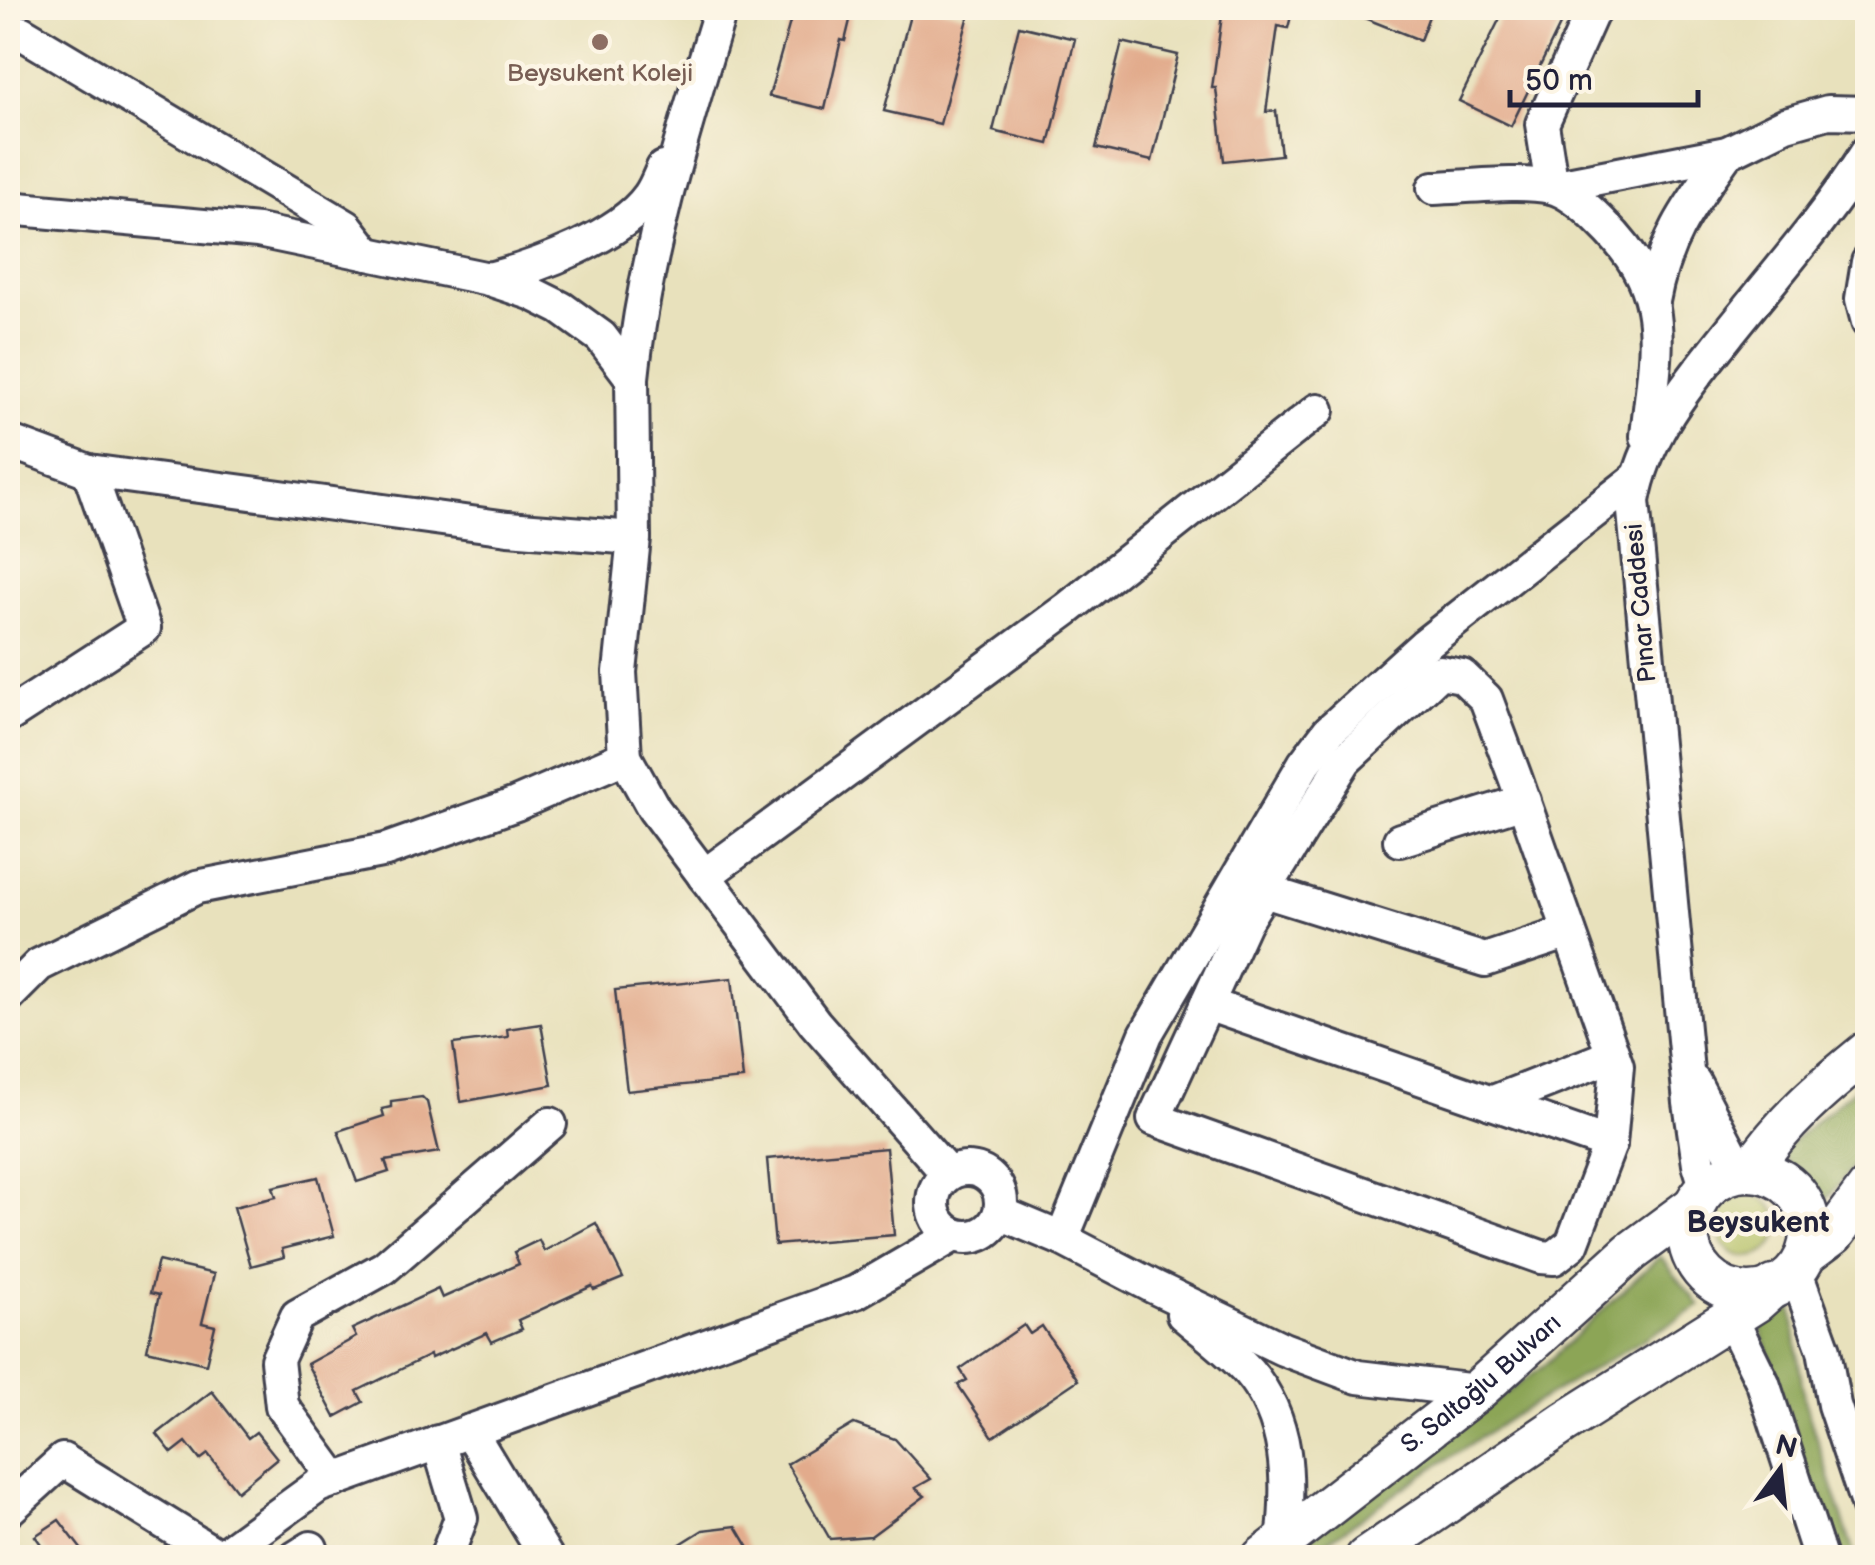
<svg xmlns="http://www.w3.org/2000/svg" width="1875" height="1565" font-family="'Balsamiq Sans',sans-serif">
  <rect width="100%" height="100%" fill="#fcf5e5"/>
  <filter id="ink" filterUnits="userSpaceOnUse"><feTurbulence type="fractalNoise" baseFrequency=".01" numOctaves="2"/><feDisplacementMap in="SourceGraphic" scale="20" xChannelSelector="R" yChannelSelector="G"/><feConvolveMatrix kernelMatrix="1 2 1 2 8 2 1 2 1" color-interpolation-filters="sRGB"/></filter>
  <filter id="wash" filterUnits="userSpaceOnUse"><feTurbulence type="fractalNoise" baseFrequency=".0048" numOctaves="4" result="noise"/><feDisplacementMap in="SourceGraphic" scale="40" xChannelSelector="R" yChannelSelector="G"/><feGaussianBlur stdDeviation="2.25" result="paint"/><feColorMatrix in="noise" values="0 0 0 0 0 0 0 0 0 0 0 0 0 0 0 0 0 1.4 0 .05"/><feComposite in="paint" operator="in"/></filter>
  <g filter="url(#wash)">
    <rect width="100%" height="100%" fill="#e8e1bc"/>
    <!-- green -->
    <circle fill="#b1be60" stroke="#6a704e" stroke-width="2.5" cx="1748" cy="1226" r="31"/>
    <!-- forest -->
    <g fill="#8ca556" stroke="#576448" stroke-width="2.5">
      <path d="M1867,1078v71l-41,51 -47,-47z"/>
      <path d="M1660,1256l40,50 -188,111 -85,55 -122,85 -23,1 260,-191z"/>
      <path d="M1792,1307l12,93 51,157h-20l-75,-230z"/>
    </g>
    <g id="blocks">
      <!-- building -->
      <g fill="#e2ab8c">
        <path d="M794,8h59l-8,33 -4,-1 -16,69 -56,-13z"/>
        <path d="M912,8h24l33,7 -29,109 -56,-13z"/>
        <path d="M1223,8h70l-5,20 -10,-2 -12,86 10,-1 5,44 -57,6 -8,-73h-4z"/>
        <path d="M1339,8h93l-12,32z"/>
        <path d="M1505,8h20l35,17 -49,101 -52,-25z"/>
        <path d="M1019,26l56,13 -26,105 -56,-13z"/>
        <path d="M1122,42l56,13 -26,106 -56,-13z"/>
        <path d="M732,978l11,101 -116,12 -12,-101z"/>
        <path d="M541,1024l11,61 -91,17 -8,-58 55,-7 -1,-8z"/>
        <path d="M422,1097l5,5 12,50 -54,9 4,11 -32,10 -19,-51 46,-15 -2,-7 9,-2v-6z"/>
        <path d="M886,1148l8,87 -119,10 -8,-86z"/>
        <path d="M318,1177l16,59 -52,13 2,8 -33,9 -17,-59 42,-10 -3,-10z"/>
        <path d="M596,1223l27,55 -29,12 -2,-4 -74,34 4,9 -30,13 -5,-9 -56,25 -1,-3 -73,36 6,11 -28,15 -28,-53 49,-27 -4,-8 86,-40 4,9 77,-34 -5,-12 25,-12 5,11z"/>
        <path d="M158,1261l56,13 -12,49 13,3 -9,38 -59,-14 12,-55 -9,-2z"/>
        <path d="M1024,1325l6,9 12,-8 36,54 -85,57 -35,-52 9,-5 -7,-11z"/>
        <path d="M212,1391l36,47 8,-6 21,26 -40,33 -29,-37 -8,6 -14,-18 -14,11 -15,-19z"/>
        <path d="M854,1424l41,15 36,40 -16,9 10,8 -54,40 -41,3 -43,-75z"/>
        <path d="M59,1520l29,38h-37l-16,-22z"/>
        <path d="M736,1526l19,32h-97l45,-28z"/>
      </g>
    </g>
  </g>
  <g filter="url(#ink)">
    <use href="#blocks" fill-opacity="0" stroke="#403f4e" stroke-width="2.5"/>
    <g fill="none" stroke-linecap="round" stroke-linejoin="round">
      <!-- minor casing -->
      <g stroke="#403f4e" stroke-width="38">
        <g id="minor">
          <path d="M1594,8l-52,116 10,63 175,-34 59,-29 42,-12 40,1"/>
          <path d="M8,29l14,4 325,194 21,27"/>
          <path d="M1434,188c31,-1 89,-8 117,-1 18,4 37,22 50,35 73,70 55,123 46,214"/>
          <path d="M8,208l250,23 231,48 42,14 30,15 40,29 31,41 2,160 -14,134 5,85 29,52 161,214 133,151"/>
          <path d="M1868,262l-6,37 6,23"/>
          <path d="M489,279c47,-12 131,-42 160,-83 6,-8 10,-19 14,-28"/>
          <path d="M1653,301c12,-65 37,-96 74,-148"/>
          <path d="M632,378c13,-126 52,-249 89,-370"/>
          <path d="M8,441l81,30 419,57 126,10"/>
          <path d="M1440,672l22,4 24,23 29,78 102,289 -7,78 -403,-140 37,-81 101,-163z"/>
          <path d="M8,716l136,-88 -55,-157"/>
          <path d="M1400,840l124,-39"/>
          <path d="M704,876l363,-267 251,-199"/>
          <path d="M1264,891l221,69 84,-28"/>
          <path d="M8,996l31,-31 158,-78 189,-37 130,-46 109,-47"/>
          <path d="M1207,1004l-53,115 387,138 13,1 18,-14 38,-100"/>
          <path d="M1694,1082l47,90"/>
          <path d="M1491,1103l122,-48"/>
          <circle cx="967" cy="1203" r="34"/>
          <path d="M1707,1189l-8,-25 -9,-61 -57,-602c12,-67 53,-114 94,-166 48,-60 100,-119 141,-184"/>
          <path d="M1000,1213l62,26 92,48 129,62 75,28 119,14"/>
          <path d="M1062,1239l84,-205 158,-270 25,-33 95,-86 213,-167"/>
          <path d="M1795,1270l29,80 10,55 34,102"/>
          <path d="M1183,1314c21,18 46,36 65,57 42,49 42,110 35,171"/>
          <path d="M1731,1318l32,65 57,175"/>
          <path d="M470,1431l77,127"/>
          <path d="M438,1442l23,76 -15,40"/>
          <path d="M336,1480l-54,-74 -5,-46 20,-44 87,-48 166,-144"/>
          <path d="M8,1510l55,-50 157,97"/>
          <path d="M219,1558l99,-72 538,-194 98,-57"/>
          <path d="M295,1558l16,-10"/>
        </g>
      </g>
      <!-- major casing -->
      <g stroke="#403f4e" stroke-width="45">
        <g id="major">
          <path d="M1750,1171c33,-50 71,-82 118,-120"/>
          <circle cx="1749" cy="1232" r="61"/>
          <path d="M1807,1254l27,-20 34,-46"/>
          <path id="s1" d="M1262,1558l215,-167 154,-139 65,-48"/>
          <path d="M1366,1558l198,-135 192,-121 18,-16"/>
        </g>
      </g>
      <!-- minor -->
      <use href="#minor" stroke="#fff" stroke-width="32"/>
      <!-- major -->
      <use href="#major" stroke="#fff" stroke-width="40"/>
    </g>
  </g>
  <!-- markers -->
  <circle fill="#8d6e63" stroke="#fcf5e5" stroke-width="4" cx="600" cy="42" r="10"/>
  <g text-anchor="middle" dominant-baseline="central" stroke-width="9" stroke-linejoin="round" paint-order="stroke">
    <!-- education labels -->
    <g font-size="25" fill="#785e54" stroke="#fcf5e5">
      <text x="600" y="73">Beysukent Koleji</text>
    </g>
    <!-- street labels -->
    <g font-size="25" fill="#22223b" stroke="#fcf5e5">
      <text transform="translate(1641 603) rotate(-95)">Pınar Caddesi</text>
      <text stroke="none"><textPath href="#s1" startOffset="280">S. Saltoğlu Bulvarı</textPath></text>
    </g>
    <!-- quarter labels -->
    <g font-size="30" font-weight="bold" fill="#22223b" stroke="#fcf5e5">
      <text x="1758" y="1223">Beysukent</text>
    </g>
  </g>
  <!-- margin -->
  <rect width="1875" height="1565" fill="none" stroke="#fcf5e5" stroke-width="40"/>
  <!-- north arrow -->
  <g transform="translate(1780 1470) rotate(15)" stroke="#fcf5e5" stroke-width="8" paint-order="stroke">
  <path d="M0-8L18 38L0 25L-18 38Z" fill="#22223b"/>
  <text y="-15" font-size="28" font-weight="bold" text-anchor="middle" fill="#22223b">N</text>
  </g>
  <!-- scale -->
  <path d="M1510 90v15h188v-15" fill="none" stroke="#22223b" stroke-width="5"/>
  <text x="1525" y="90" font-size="30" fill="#22223b" stroke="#fcf5e5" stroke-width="8" paint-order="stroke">50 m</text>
</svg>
